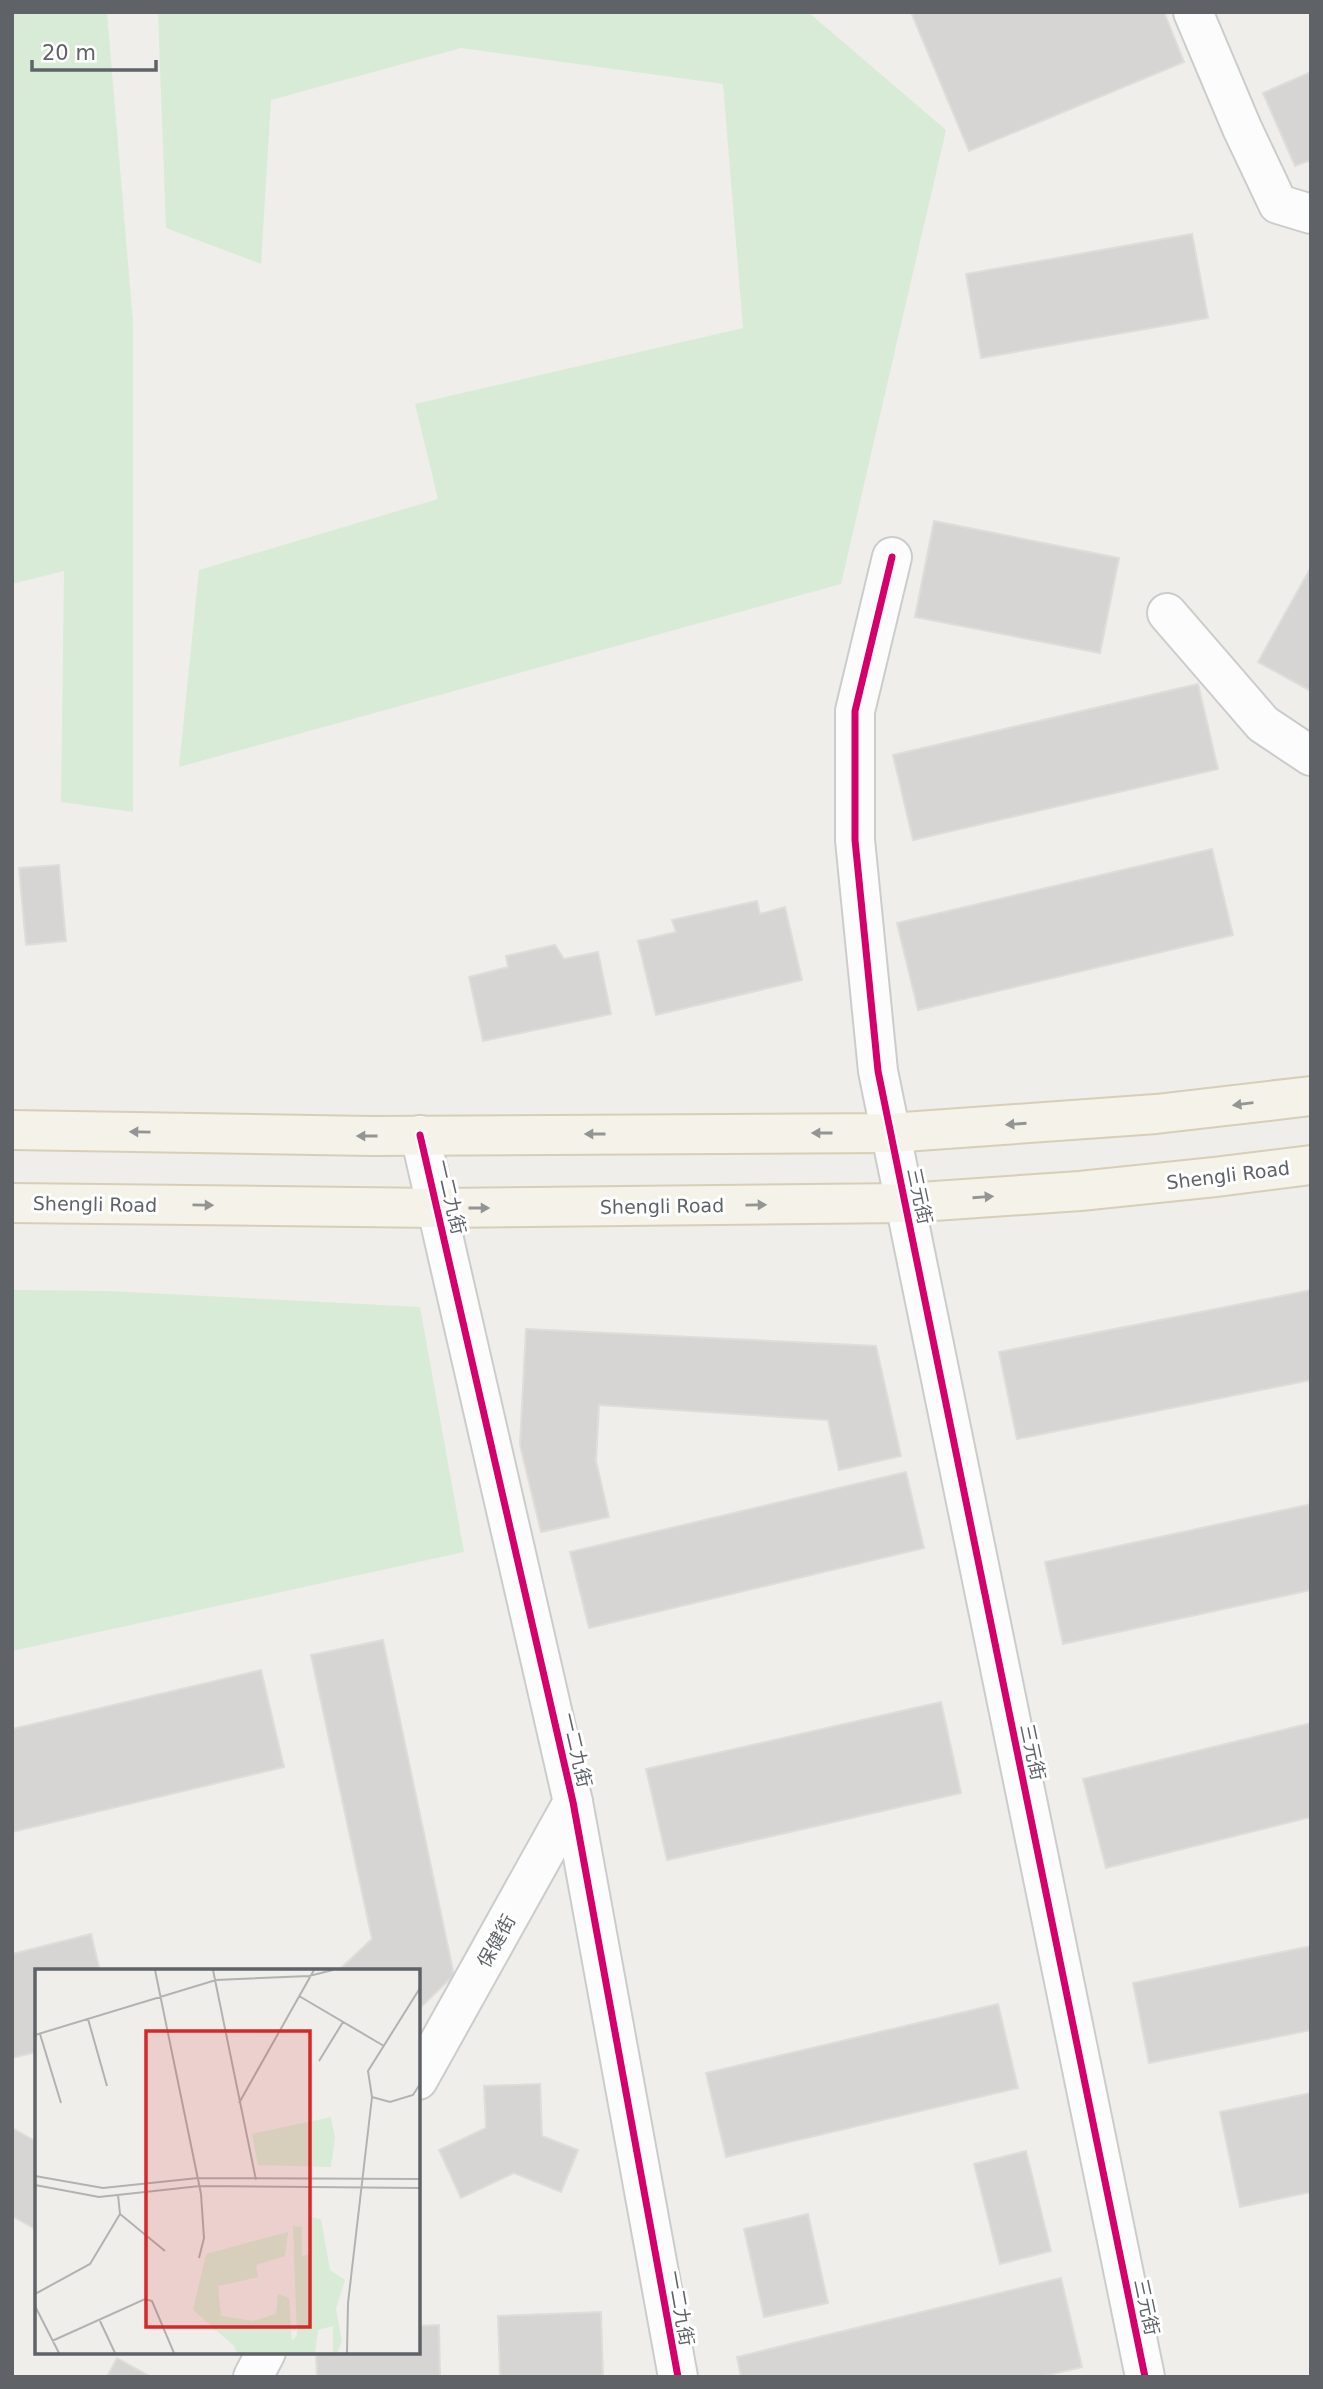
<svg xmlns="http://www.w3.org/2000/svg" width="1323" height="2389" font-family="'DejaVu Sans','Noto Sans SC',sans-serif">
  <rect width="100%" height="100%" fill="#efeeea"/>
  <!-- green -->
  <g fill="#d8ebd6">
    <path d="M12,12h95l26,311v489l-72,-10 3,-231 -52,13z"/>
    <path d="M158,12h650l138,118 -105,454 -662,183 20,-197 239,-71 -23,-95 328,-76 -20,-244 -262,-36 -190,52 -10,164 -95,-36z"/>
    <path d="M12,1290l96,1 312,16 44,245 -452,99z"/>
  </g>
  <!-- building -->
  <g fill="#d6d5d3" stroke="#deddd9" stroke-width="2">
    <path d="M911,12h253l20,50 -215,89z"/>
    <path d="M1311,72v88l-16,6 -32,-73z"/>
    <path d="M1192,234l16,84 -227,40 -15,-84z"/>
    <path d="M934,521l185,37 -19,95 -185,-36z"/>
    <path d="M1311,567v124l-53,-29z"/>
    <path d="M1198,684l20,85 -305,71 -20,-85z"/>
    <path d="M1212,849l21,86 -315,75 -21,-87z"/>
    <path d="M59,865l7,76 -40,4 -7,-77z"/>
    <path d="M757,901l3,13 25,-7 17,73 -146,35 -18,-74 38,-9 -4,-12z"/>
    <path d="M555,945l9,14 34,-7 13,62 -128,27 -14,-64 39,-10 -2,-11z"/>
    <path d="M1311,1290v90l-294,59 -18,-87z"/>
    <path d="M526,1329l350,17 25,110 -62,14 -11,-50 -229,-15 -3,56 13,56 -68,15 -21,-87z"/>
    <path d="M906,1472l18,76 -335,80 -19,-76z"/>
    <path d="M1311,1504v86l-248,54 -18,-82z"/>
    <path d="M383,1640l71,335 -36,35v-39h-80l34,-32 -61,-284z"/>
    <path d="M261,1670l23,97 -272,65v-103z"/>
    <path d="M941,1702l20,91 -294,67 -21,-91z"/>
    <path d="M1311,1723v94l-205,51 -23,-89z"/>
    <path d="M91,1934l9,37h-63v81l-25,6v-104z"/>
    <path d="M1311,1946v84l-162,33 -16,-80z"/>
    <path d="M998,2004l20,84 -292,69 -20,-84z"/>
    <path d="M540,2084l2,52 36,14 -17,42 -47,-19 -53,25 -22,-48 47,-22 -2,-42z"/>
    <path d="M1311,2093v99l-71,15 -20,-95z"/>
    <path d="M12,2128l25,14v88l-25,-14z"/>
    <path d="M1026,2151l25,100 -51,13 -26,-100z"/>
    <path d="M808,2214l20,89 -64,14 -20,-88z"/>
    <path d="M1061,2278l21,89 -42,10h-299l-4,-20z"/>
    <path d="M601,2312l2,65h-103l-2,-61z"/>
    <path d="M439,2325l1,52h-123l-1,-25h102v-26z"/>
    <path d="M117,2358l34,19h-44z"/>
  </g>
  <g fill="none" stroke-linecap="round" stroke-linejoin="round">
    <!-- minor casing -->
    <g stroke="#cbcccc" stroke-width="42">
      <g id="minor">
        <path d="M1193,12l49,116 36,76 33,10"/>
        <path d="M892,557l-37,154v129l23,231 267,1306"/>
        <path d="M1167,613l96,111 48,32"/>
        <path d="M420,1135l153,667 105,575"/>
        <path d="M418,2080l155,-278"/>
        <path d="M253,2377l13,-25"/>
      </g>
    </g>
    <!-- major casing -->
    <g stroke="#d7ceb8" stroke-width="42">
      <g id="major">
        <path d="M12,1130l360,6 518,-3 266,-19 155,-18"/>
        <path d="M12,1203l425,5 468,-5 175,-12 135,-14 96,-12"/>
      </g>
    </g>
    <!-- minor -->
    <use href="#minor" stroke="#fdfcfc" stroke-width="38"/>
    <!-- major -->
    <use href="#major" stroke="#f4f2e9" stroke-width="38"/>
    <!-- cycleway casing -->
    <g stroke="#fff" stroke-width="11">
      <g id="cycleway">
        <path d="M892,557l-37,154v129l23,231 267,1306"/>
        <path d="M420,1135l153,667 105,575"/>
      </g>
    </g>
    <!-- cycleway -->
    <use href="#cycleway" stroke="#d6006c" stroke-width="7"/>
  </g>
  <!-- one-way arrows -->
  <defs><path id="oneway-solid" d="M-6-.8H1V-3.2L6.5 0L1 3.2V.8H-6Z" transform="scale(1.75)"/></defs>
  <g fill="#939595">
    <use href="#oneway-solid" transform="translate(1243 1104) rotate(173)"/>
    <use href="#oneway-solid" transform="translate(1016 1124) rotate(176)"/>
    <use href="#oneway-solid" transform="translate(140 1132) rotate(-179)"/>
    <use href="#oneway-solid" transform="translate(822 1133) rotate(180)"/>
    <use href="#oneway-solid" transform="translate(595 1134) rotate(180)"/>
    <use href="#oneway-solid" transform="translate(367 1136) rotate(-180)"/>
    <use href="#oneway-solid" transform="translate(983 1197) rotate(-4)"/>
    <use href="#oneway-solid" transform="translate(203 1205) rotate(1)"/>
    <use href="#oneway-solid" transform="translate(756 1205) rotate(-1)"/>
    <use href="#oneway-solid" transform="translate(479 1208)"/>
  </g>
  <g text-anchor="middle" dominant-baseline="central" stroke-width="6" stroke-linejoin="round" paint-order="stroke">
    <!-- street labels -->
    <g font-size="19" fill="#5f6368" stroke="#fff">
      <text transform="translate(1228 1175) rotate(-7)">Shengli Road</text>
      <text transform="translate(920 1196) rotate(78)">三元街</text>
      <text transform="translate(451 1197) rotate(77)">一二九街</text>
      <text transform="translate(95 1204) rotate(1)">Shengli Road</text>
      <text transform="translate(662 1206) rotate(-1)">Shengli Road</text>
      <text transform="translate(577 1750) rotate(77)">一二九街</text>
      <text transform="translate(1033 1752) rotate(78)">三元街</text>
      <text transform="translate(496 1941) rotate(-61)">保健街</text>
      <text transform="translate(1147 2307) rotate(78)">三元街</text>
      <text transform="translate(681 2308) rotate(80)">一二九街</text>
    </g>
  </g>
  <!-- overview -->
  <g transform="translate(35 1969)">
    <rect width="385" height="385" fill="#efeeea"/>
    <path d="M296,148l4,21 -4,29 -73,-2 -6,-31zM275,248l11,2 9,51 15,10 -9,29 6,32 -5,12h-4v-27l-15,4 -3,23h-78l-3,-7 -41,-36 13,-56 82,-22 -3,24 -29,9 2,12 -40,9 3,30 32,5 23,-7 2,-20 11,4 3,43 5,-6 -4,-109 9,1v29l9,-2z" fill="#d8ebd6"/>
    <path fill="none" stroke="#b1b2b2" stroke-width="2" d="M120,1l46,224 3,44 -5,20M178,1l43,210M264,27l85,50M53,50l19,67M5,65l21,69M0,66l181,-55 93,-4 24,-6M284,92l24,-39M337,128l18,5 23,-7 7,-11M204,134l75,-133M0,207l68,12 95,-10 222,1M0,216l64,12 101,-11 220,2M85,245l45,37M0,325l55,-30 30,-50 -2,-19M0,337l24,47M65,352l15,32M17,372l93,-42 7,2 22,52M312,384l1,-50 24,-206 -4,-26 52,-83"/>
    <path fill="#d62828" fill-opacity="0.15" stroke="#d62828" stroke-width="3.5" d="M111,62h164v296h-164z"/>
    <rect width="385" height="385" fill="none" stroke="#5f6368" stroke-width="3.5"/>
  </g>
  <!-- border -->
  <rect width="1323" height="2389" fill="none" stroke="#5f6368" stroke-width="28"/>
  <!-- scale -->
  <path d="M32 60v10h124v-10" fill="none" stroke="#5f6368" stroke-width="3.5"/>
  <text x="42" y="60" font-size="21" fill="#5f6368" stroke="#ffffff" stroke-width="5" paint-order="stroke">20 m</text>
</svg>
